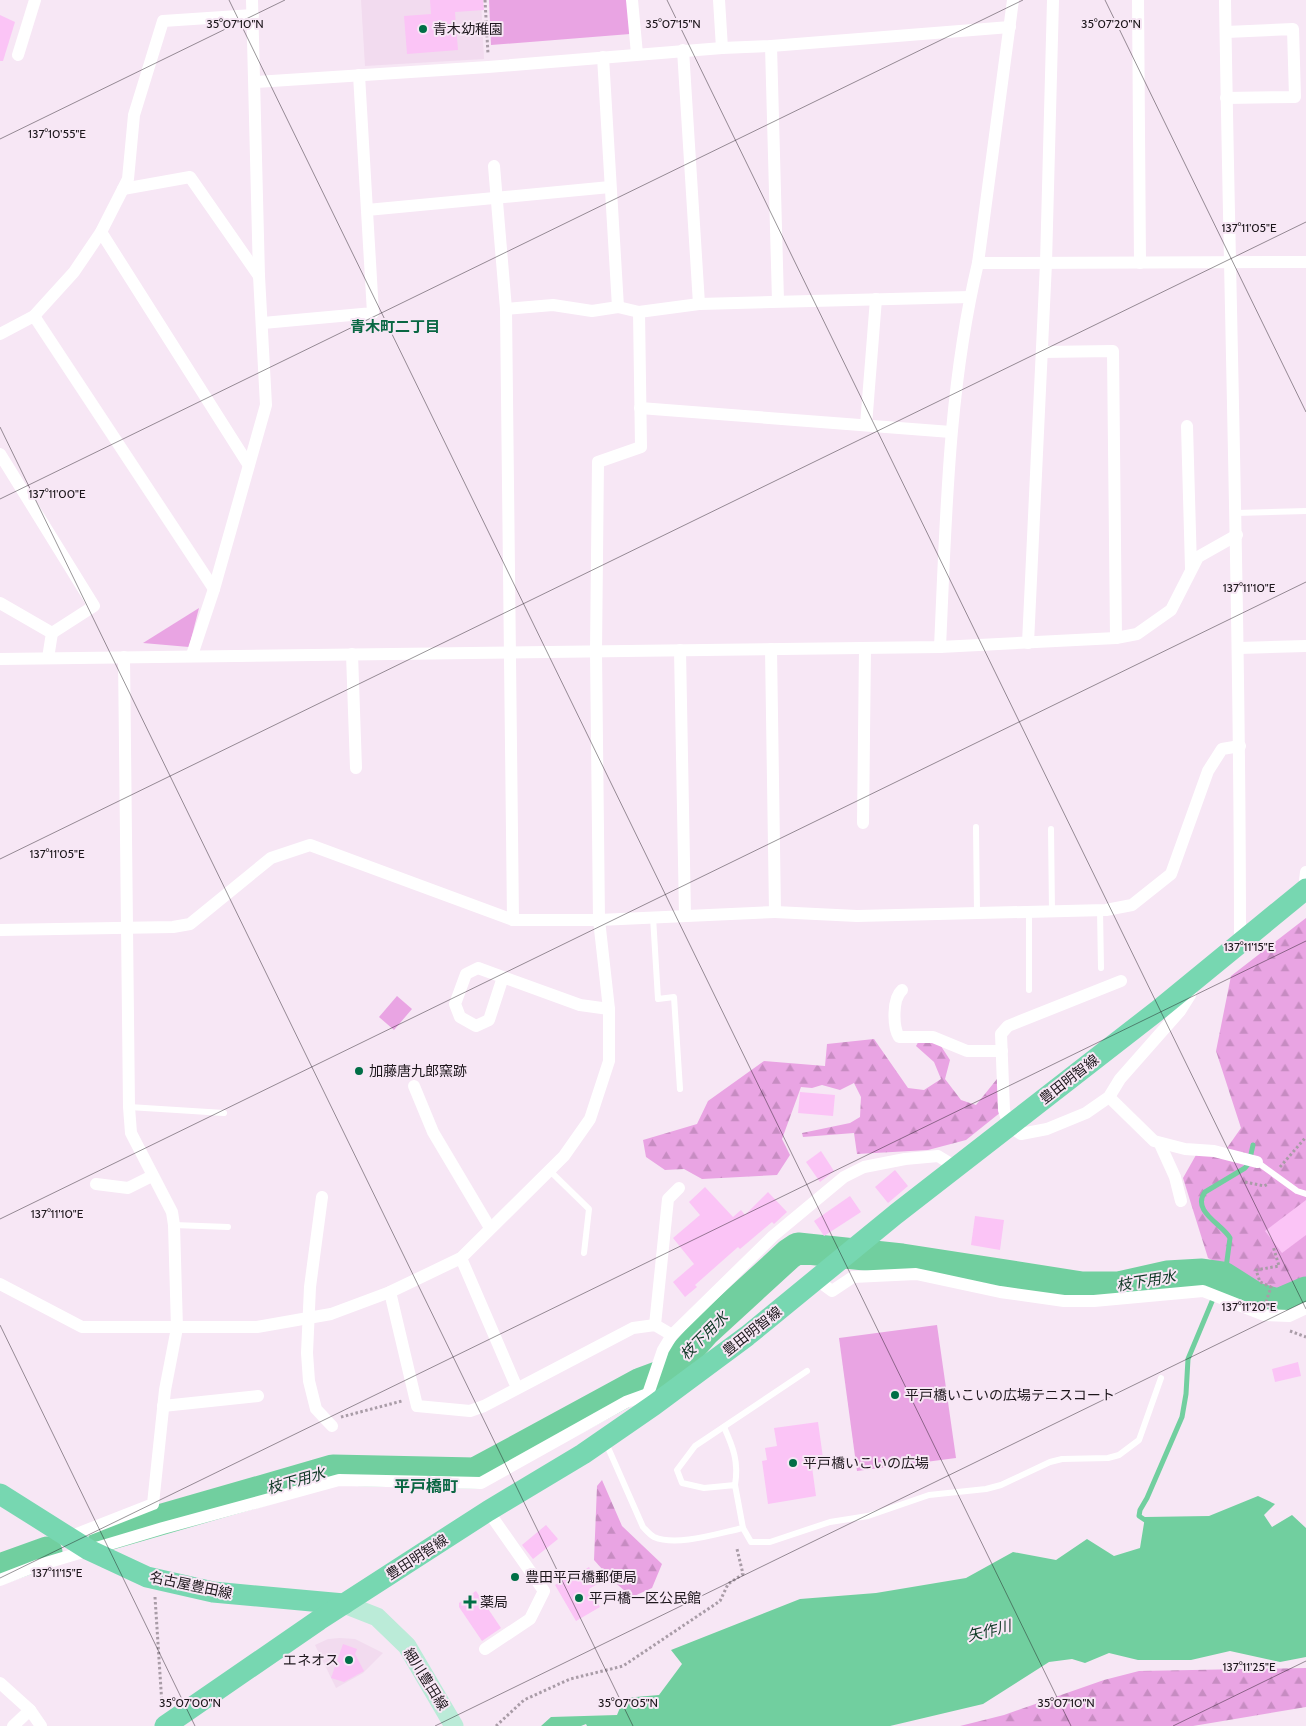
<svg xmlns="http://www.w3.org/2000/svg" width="1306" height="1726" font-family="Cabin,'Noto Sans JP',sans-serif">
  <defs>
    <pattern id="forest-firs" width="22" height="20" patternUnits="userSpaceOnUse" patternTransform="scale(1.25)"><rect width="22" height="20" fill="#e9a4e3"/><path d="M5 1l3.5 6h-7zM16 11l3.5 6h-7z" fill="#c78cc2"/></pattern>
  </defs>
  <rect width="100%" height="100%" fill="#f7e7f5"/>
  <!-- built -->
  <g fill="#f2dbef">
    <path d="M361,0h120l3,59 -119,7z"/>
    <path d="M340,1638l15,1 28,14 -20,20 -27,15 -21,-43 13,-6z"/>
  </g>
  <!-- forest -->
  <g fill="url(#forest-firs)">
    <path d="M1306,918v370l-13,7 -17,5 -20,-7 -23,-22 -25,-13 -25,-80 13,-23 31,-7 14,-20 -25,-77 15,-75z"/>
    <path d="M874,1039l34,49 16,2 17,-11 -7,-17 -18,-16 4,-7 19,4 11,17 -5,19 16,21 15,5 25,-31v38l-35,28 -38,10 -71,4 -3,-21 -51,4 -1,-4 48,-10 10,-6 1,-20 -7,-14 -14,7 -18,-5 -10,3 -11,-1 -19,52 8,16 -13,20 -75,4 -18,-10 -19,1 -19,-13 -3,-17 54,-16 11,-23 56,-40 61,5 2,-22z"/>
    <path d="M602,1480l20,46 40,38 -10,24 -20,9 -20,-17 -18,-20 3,-74z"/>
    <path d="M1306,1668v39l-113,19h-233l44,-11 100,-35 35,-9z"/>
  </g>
  <!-- park -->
  <g fill="#e9a4e3">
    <path d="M489,0h138l3,34 -139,11z"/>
    <path d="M199,608l-10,39 -46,-4z"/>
    <path d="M397,996l15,13 -18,21 -15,-13z"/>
    <path d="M937,1325l19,133 -99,13 -18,-133z"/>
  </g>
  <!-- water -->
  <path fill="#71cf9f" d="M1258,1496l17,8 -11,11 8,12 20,-12 14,13v129l-26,5 -50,-11 -39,9h-53l-29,-7 -24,10 -13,-4 -23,3 -66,42 -93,22h-303l-1,-2 -5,2h-40l10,-9 66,-2 7,-17 35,-3 23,-31 -11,-14 129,-51 76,-6 90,-15 47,-26 43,8 31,-21 27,17 26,-8 5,-31 64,-1z"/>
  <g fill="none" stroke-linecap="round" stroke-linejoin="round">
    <!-- stream -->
    <path stroke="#71cf9f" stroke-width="5" d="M1148,1522l-9,-6 1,-6 7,-12 35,-81 4,-23 2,-35 38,-91 4,-30c-8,-14 -39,-27 -25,-46l40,-24 4,-5 4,-18"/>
    <!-- river -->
    <g stroke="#71cf9f" stroke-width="31">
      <path d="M104,1536l229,-66 142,3 166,-90 27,-10 37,-42 84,-77 9,-6 104,11 180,28h36l49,-11 35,-2 21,3 33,21 22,6 28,-12"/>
      <path d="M0,1569l47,-17"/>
    </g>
  </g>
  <!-- building -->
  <g fill="#fbc4f6">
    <path d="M430,0h53l1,10 -29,2 3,38 -51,4 -3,-38 27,-2z"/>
    <path d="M0,15l15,7 -12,39h-3z"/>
    <path d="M800,1092l35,3 -2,21 -35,-3z"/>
    <path d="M821,1151l13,20 -14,11 -14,-20z"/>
    <path d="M895,1170l13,16 -20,17 -13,-16z"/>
    <path d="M705,1187l28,30 8,-7 4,5 23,-23 19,20 -13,12 -2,-2 -32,27 -2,-2 -43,38 2,2 -12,10 -12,-15 21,-18 -21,-26 27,-23 -11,-13z"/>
    <path d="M850,1196l11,16 -37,24 -10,-15z"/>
    <path d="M1306,1200v35l-24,18 -17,-22z"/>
    <path d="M975,1216l29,4 -4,30 -29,-5z"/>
    <path d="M1298,1362l3,14 -26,6 -3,-13z"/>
    <path d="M818,1422l6,43 -12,2 4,29 -48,8 -6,-43 5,-1 -2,-12 12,-2 -3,-18z"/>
    <path d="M546,1525l12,14 -25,20 -11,-14z"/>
    <path d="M589,1567l10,16 -10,6 11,18 -24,14 -21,-36 24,-16 2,3z"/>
    <path d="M476,1591l25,37 -19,13 -23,-34v-4z"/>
    <path d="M343,1644l14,5 -2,5 9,17 -20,11 -13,-4z"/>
  </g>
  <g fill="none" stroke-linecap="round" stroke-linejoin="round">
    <!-- path -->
    <g stroke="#a99ca7" stroke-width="3" stroke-dasharray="2.5 2.5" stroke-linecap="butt">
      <path d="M485,0l3,54"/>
      <path d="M1280,1167l26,-30"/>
      <path d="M1245,1182l19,4 4,-2"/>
      <path d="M1266,1302l5,-15 -11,-5 -4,-12 23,-4 -6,-20"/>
      <path d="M1290,1331l16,6"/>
      <path d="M341,1417l61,-16"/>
      <path d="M155,1597l7,108"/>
      <path d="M496,1726l28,-26 46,-21 53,-13 97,-65 8,-17 15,-10 -6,-25"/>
    </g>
    <!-- lane -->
    <g stroke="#fff" stroke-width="6">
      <path d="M1236,513l70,-2"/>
      <path d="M976,827l1,86"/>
      <path d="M1051,829l1,83"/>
      <path d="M1100,910l1,58"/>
      <path d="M1029,912v78"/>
      <path d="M653,917l5,82 16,-2 6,92"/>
      <path d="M129,1107l95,6"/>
      <path d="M1257,1162l40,29 9,3"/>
      <path d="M549,1170l40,39 -5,44"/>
      <path d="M174,1225l54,2"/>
      <path d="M724,1427c9,20 15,35 11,58"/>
      <path d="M606,1443l37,84c3,3 7,8 11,10 23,10 65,-4 89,-9l-8,-43 -31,3 -22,-5 -5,-13 18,-24 112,-75"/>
      <path d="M743,1528l8,14h19l60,-20 38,-6 61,-21 57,-6 15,-4 49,-23 12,-3 46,-1 11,-3 20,-15 22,-62"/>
    </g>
    <!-- street -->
    <g stroke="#fff" stroke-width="12">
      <path d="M632,0l5,54"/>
      <path d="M1138,0l2,263"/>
      <path d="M1225,0c5,314 15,628 15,942"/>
      <path d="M1226,32l67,-3 2,68 -69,1"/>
      <path d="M771,46l7,255"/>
      <path d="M722,48l49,-2 239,-19"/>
      <path d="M683,50l16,254"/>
      <path d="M18,55l17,-55"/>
      <path d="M603,57l15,250"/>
      <path d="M256,82l232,-15 234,-19 -3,-48"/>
      <path d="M494,166l12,143 7,611"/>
      <path d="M123,189l67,-12 69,99"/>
      <path d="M367,210l243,-23"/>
      <path d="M101,232l147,232"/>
      <path d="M978,263l328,-1"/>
      <path d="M506,309l47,-4 39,6 26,-4 21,5 60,-8 271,-7"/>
      <path d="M639,312l2,135 -43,15 -2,190 3,268 10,89v52l-19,58 -26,37 -103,102 -71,34 27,114 53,5 14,-5 149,-78 22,-3 17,10"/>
      <path d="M34,316l180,273"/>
      <path d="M263,323l110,-10 -14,-238"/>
      <path d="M0,334l34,-18 40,-44 27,-40 27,-53 6,-64 29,-94 90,-6"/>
      <path d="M1042,352l71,-1 3,287"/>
      <path d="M640,408l311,24"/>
      <path d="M866,425l10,-126"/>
      <path d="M1187,426l4,142"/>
      <path d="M0,454l94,152 -42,27 -52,-30"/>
      <path d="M1028,643l18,-380 7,-263"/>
      <path d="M940,647c6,-128 8,-258 38,-384l35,-263"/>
      <path d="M1239,648l67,-2"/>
      <path d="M680,650l5,265"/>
      <path d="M352,654l4,114"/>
      <path d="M192,655l22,-66 52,-184 -7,-129 -7,-276"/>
      <path d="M48,658l4,-25"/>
      <path d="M0,659l940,-12 176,-9 21,-4 34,-24 27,-53 39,-22"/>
      <path d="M863,823l2,-175"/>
      <path d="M1304,890l2,-18"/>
      <path d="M775,912l82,4 249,-6 26,-5 39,-31 37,-103 14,-22 18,-3"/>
      <path d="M0,930l173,-3 17,-3 81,-66 39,-13 203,75h86l176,-8 -4,-263"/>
      <path d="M503,977l-14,43 -13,6 -16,-9 -5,-13 11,-30 12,-6 102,37 29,4"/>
      <path d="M1121,981l-113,45 -7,8 3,76 5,16 12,8 26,-5 39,-16 23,-16 11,-18 60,-68 10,-16 2,-10"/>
      <path d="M902,990c-10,9 -9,37 -3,47h34l34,14h35"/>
      <path d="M414,1086l19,46 57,96"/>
      <path d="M1109,1097l45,44 31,8 29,2 43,11"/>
      <path d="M1160,1144l15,33 6,24"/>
      <path d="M96,1184l32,4 24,-12"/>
      <path d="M322,1197l-12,90 -3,66 2,28 7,28 16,17"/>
      <path d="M461,1258l56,130"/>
      <path d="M817,1280l15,11 21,-14 63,-3 84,18 64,9h30l109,-10 61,24 25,1 17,-8"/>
      <path d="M0,1284l82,43h175l74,-13 59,-22"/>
      <path d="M655,1325l13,-126 11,-11"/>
      <path d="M652,1401l-4,-7 15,-44 9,-15 101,-99 71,-59 20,-10 41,-8 33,-3 18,11"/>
      <path d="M163,1406l95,-10"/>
      <path d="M69,1537l84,-33 12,-114 12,-62 -3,-103 -2,-13 -41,-79 -2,-26 -5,-450"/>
      <path d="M0,1580l36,-14 127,-38 176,-48 142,3 145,-81 22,-8"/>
      <path d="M485,1649l45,-30 14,-28 -56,-80"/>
      <path d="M0,1683l30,27"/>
      <path d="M13,1726l17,-16 11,16"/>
    </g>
    <!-- secondary -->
    <path stroke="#bbebd8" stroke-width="19" d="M344,1604l33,13 30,29 47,80"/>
    <!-- primary -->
    <g stroke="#77d7b1" stroke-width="21">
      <path d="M0,1494l89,56 58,27 66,15 131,12"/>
      <path d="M165,1726l154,-106 169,-109 95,-57 71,-49 93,-69 149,-122 261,-203 149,-122"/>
    </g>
  </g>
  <!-- ticks -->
  <path fill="none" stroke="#1d171c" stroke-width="1" stroke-opacity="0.45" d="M229,0l842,1726M667,0l639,1309M1105,0l201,412M0,139l285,-139M0,427l633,1299M0,499l1023,-499M0,859l1306,-637M0,1219l1306,-637M0,1325l195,401M0,1578l1306,-637M435,1726l871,-425M1173,1726l133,-65"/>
  <!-- markers -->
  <g fill="#006e46" stroke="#f7e7f5" stroke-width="2">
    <circle cx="423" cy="29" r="5"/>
    <circle cx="359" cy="1071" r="5"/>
    <circle cx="895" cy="1395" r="5"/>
    <circle cx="793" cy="1463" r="5"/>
    <circle cx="515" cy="1577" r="5"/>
    <circle cx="579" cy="1598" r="5"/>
    <path d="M467.5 1594.5h5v5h5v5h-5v5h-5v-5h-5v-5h5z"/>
    <circle cx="349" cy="1660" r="5"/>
  </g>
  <g text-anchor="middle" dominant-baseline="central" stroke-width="4" stroke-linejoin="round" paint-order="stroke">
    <!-- poi labels -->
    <g font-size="14" fill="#1d171c" stroke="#f7e7f5" text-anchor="start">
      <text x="433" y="29">青木幼稚園</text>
      <text x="369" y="1071">加藤唐九郎窯跡</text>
      <text x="905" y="1395">平戸橋いこいの広場テニスコート</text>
      <text x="803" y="1463">平戸橋いこいの広場</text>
      <text x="525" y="1577">豊田平戸橋郵便局</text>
      <text x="589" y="1598">平戸橋一区公民館</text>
      <text x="480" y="1602">薬局</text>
      <text x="339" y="1660" text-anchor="end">エネオス</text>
    </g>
    <!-- street labels -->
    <g font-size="14" fill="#1d171c" stroke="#f7e7f5">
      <text transform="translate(1069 1079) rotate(-38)">豊田明智線</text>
      <text transform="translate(752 1331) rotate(-38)">豊田明智線</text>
      <text transform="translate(417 1557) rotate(-33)">豊田明智線</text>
      <text transform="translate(191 1585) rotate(12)">名古屋豊田線</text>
      <text transform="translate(426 1679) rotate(58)">細川豊田線</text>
    </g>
    <!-- neighbourhood labels -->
    <g font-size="15" font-weight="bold" fill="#0a6743" stroke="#f7e7f5">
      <text x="395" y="327">青木町二丁目</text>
    </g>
    <!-- water labels -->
    <g font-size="15" font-style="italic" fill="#0e3724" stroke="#f7e7f5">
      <text transform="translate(1146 1281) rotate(-9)">枝下用水</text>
      <text transform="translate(704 1336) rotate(-45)">枝下用水</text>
      <text transform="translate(296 1481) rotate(-16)">枝下用水</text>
      <text transform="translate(989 1631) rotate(-14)">矢作川</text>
    </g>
    <!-- quarter labels -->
    <g font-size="16" font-weight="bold" fill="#0a6743" stroke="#f7e7f5">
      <text x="426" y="1486">平戸橋町</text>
    </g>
  </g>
  <g font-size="12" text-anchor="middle" fill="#1d171c" stroke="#f7e7f5" stroke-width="4" stroke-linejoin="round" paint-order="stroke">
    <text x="235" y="28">35°07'10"N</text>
    <text x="673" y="28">35°07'15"N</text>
    <text x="1111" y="28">35°07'20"N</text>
    <text x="57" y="138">137°10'55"E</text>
    <text x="1249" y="232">137°11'05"E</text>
    <text x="57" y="498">137°11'00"E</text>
    <text x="1249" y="592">137°11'10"E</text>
    <text x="57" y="858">137°11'05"E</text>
    <text x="1249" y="951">137°11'15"E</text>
    <text x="57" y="1218">137°11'10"E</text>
    <text x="1249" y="1311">137°11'20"E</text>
    <text x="57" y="1577">137°11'15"E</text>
    <text x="1249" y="1671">137°11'25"E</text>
    <text x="190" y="1707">35°07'00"N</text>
    <text x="628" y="1707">35°07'05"N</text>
    <text x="1066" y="1707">35°07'10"N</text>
  </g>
</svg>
